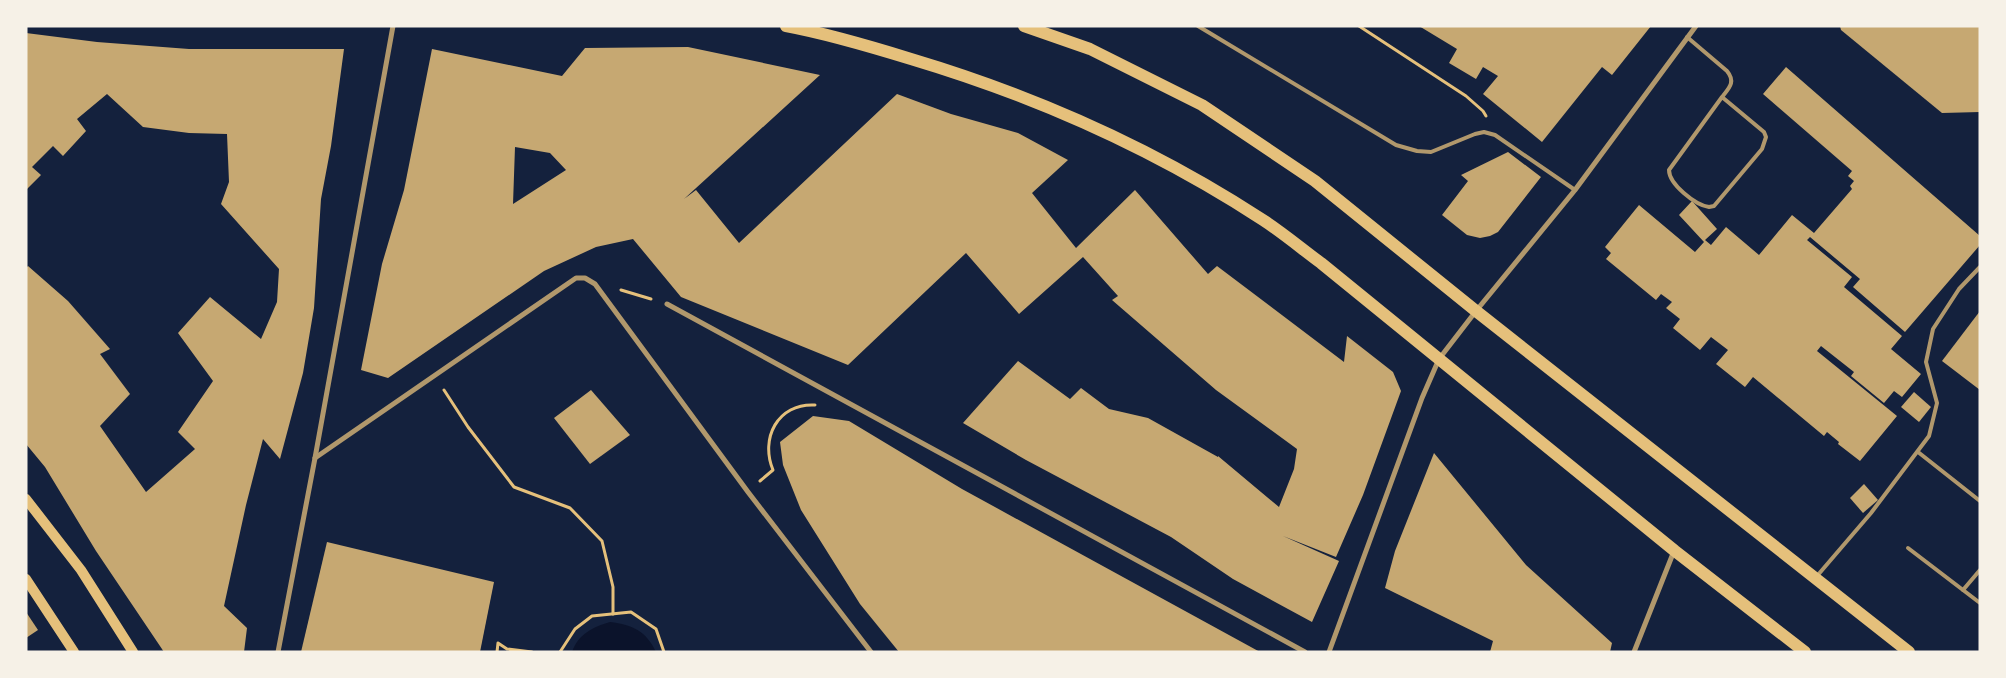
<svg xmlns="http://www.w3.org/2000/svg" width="2006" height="678" font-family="Helvetica,sans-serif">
  <rect width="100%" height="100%" fill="#14213d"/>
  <!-- water -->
  <path fill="#0b132b" d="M610,622c23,3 36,9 46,30h-84c6,-18 21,-25 38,-30z"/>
  <!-- building -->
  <g fill="#c6a872" fill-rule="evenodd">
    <path d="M1419,26h232l-39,49 -10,-8 -60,75 -59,-48 15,-18 -15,-9 -7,12 -27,-16 8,-14z"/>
    <path d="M1840,26h140v86l-38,1 -101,-83z"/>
    <path d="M26,33l71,9 92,7h155l-13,97 -10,53 -7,109 -11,65 -23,86 -17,-20 -17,66 -22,101 23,22 -3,24h-80l-68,-101 -51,-84 -19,-23v-176l2,-2 40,35 42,48 -10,5 30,40 -30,32 46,66 49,-43 -17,-17 35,-51 -35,-48 32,-36 51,42 16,-37 2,-33 -58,-65 8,-22 -2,-48 -38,-1 -46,-6 -36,-33 -30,25 9,12 -23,25 -10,-10 -21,21 9,8 -15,15z"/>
    <path d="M688,47l132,28 -136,124 12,-9 43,53 158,-149 54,20 67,19 50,27 -36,33 44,55 59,-58 73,84 9,-8 127,96 3,-26 46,36 8,19 -38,104 -27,62 -53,-21 56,25 -27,61 -79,-43 -62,-42 -145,-77 -63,-37 55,-62 52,38 11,-11 28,21 39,9 70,39v-1l61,51 15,-38 3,-20 -81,-59 -104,-90 6,-4 -35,-39 -64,57 -53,-61 -118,112 -167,-68 -48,-58 -37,8 -52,24 -156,107 -27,-8 21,-106 22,-74 28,-141 130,27 23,-28zM515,147l35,6 16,17 -53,34z"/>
    <path d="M1786,67l194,169v9l-75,87 -52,-45 7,-8 -50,-42 -3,3 45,37 -8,10 58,49 -11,13 30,25 -19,23 -8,-6 -10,12 -33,-27 3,-4 -33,-26 -4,5 80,65 -37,45 -22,-17 1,-2 -12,-10 -3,4 -71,-59 -8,10 -29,-23 12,-14 -17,-13 -11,13 -27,-22 7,-9 -14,-11 6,-6 -11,-8 -5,6 -50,-41 5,-6 -6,-6 34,-42 56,47 9,-10 -25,-27 13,-14 25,28 -12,11 6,5 15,-18 33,28 33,-40 22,18 38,-44 -2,-3 4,-5 -6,-5 4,-5 -89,-77z"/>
    <path d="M1508,152l33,25 -43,55 -8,4 -10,2 -13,-3 -25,-20 26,-34 -7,-6z"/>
    <path d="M1980,311v79l-38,-29z"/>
    <path d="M591,390l39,45 -40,29 -36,-46z"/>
    <path d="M1914,392l17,15 -12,15 -18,-15z"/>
    <path d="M813,416l36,5 113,68 298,163h-361l-39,-48 -59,-94 -18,-45 -3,-23z"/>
    <path d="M1434,453l92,112 86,78 -2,9h-120l3,-11 -108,-53 10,-37z"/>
    <path d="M1864,484l14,16 -15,13 -13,-15z"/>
    <path d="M327,542l167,40 -14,70h-179z"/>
    <path d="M26,612l12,18 -12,8z"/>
  </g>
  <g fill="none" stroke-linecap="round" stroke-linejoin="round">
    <!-- path -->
    <g stroke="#e5c07b" stroke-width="3">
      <path d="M1359,26l107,70 17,15 3,5"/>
      <path d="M621,290l30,9"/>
      <path d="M444,390l24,37 46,60 56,21 32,33 11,46v27"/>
      <path d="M760,481l13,-11c-13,-31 4,-67 42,-65"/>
      <path d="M497,652l1,-9 9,6 25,3"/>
      <path d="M560,652l15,-23 17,-13 39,-4 25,17 8,23"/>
    </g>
    <!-- service -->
    <g stroke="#b1986c" stroke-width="4">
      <path d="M1198,26l198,119 21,6 14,1 44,-18 9,-2 11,3 80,55"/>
      <path d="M1687,37l40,34c9,11 2,17 -5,26l-53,73c0,14 26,35 40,37l5,-1 48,-57 4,-12 -2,-5 -42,-35"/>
      <path d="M1918,452l62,49"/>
      <path d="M1908,548l55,42"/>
      <path d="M1980,570l-17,20 17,13"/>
      <path d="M1817,576l54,-63 58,-77 8,-33 -11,-41 7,-33 26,-40 21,-22"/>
    </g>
    <!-- minor -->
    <g stroke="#b1986c" stroke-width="5">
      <path d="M667,304l638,348"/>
      <path d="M315,458l261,-180h9l10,6 153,208 123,160"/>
      <path d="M278,652l37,-194 78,-432"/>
      <path d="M1329,652l93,-254 17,-39 37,-48 99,-121 121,-164"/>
      <path d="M1634,652l40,-101"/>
    </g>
    <!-- secondary -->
    <g stroke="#e5c07b" stroke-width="10">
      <path d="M26,499l55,71 52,82"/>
      <path d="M26,579l48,73"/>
    </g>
    <!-- primary -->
    <g stroke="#e5c07b" stroke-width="12">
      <path d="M786,26c43,8 83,20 125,33 124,37 243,90 352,161 20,13 39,29 58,43l354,288 130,101"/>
      <path d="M1024,26l66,23 112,56 113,76 161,130 433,341"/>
    </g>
  </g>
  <!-- border -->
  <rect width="2006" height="678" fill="none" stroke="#f6f1e7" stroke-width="55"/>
</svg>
